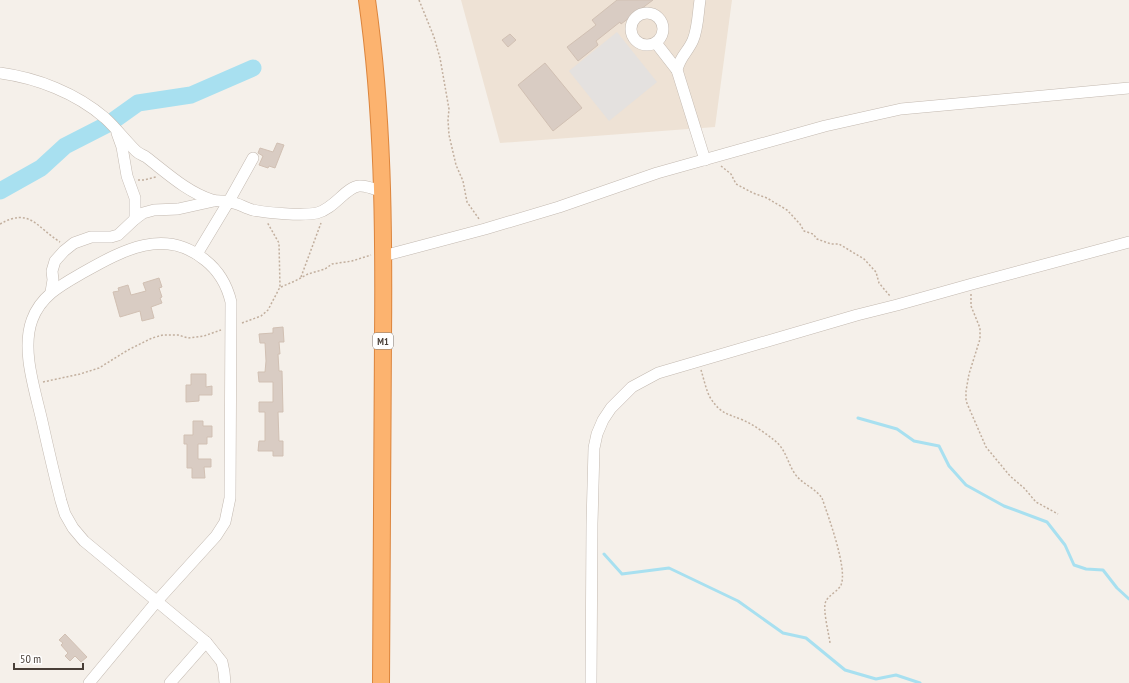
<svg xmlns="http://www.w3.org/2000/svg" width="1129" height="683" font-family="'PT Sans Narrow',sans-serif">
  <rect width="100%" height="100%" fill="#f5f0ea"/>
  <!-- education -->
  <path fill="#eee2d5" d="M461,0h271l-17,127 -215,16z"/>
  <!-- parking -->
  <path fill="#e4e1df" d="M617,32l40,50 -48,39 -40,-50z"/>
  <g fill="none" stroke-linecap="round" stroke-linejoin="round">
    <!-- stream -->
    <g stroke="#a8e0f0" stroke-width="3">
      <path d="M858,418l39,11 17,12 25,5 10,20 17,19 38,21 43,16 18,23 9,20 12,4 17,1 14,18 12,11"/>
      <path d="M604,554l18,20 47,-6 69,33 45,32 23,5 39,32 31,9 20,-4 24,8"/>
    </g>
    <!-- river -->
    <path stroke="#a8e0f0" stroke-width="17" d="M0,191l41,-23 24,-22 45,-23 28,-20 53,-8 62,-27"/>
  </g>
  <!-- building -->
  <g fill="#d9ccc3" stroke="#d1c0b3">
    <path d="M617,0h36l-32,24 -1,-2 -24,19 2,4 -20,16 -11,-14 29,-22 -4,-5z"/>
    <path d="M510,34l6,6 -8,7 -6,-7z"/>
    <path d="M545,63l37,45 -29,23 -35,-46z"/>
    <path d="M277,143l7,2 -9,23 -6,-2 -1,2 -9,-3 4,-9 -5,-3 2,-5 13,4z"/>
    <path d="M159,278l3,9 -3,1 3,9 -2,1 2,5 -11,4 3,11 -12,3 -2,-10 -20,6 -7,-25 6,-1 -1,-3 10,-3 3,10 15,-4 -3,-8z"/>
    <path d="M283,327l1,15h-5l1,12h-2l1,17h3l1,41h-5l1,29h4v15h-10v-5h-15l1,-10h6v-29h-6v-10h14v-20h-14l-1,-10h7l1,-11 -1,-18h-5l-1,-9 14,-1v-5z"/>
    <path d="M191,374h15v13l6,-1v9h-13v6l-13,1v-17h5z"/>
    <path d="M193,421h10v5h9v11h-5v7h-9v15h13v8h-7l1,11h-13v-10h-5v-24h-3v-9h9z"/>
    <path d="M65,634l22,23 -6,5 -6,-6 -5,5 -5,-5 3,-3 -7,-8 2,-2 -4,-3z"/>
  </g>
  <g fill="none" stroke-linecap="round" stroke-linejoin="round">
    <!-- minor casing -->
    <g stroke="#c3b9b0" stroke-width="12">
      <g id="minor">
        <path d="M700,0c-2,13 -2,28 -7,40 -5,12 -13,16 -16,30l28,90"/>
        <circle cx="647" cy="29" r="16"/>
        <path d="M656,43l21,27"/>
        <path d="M0,73c37,5 76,20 105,45 11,10 20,22 31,33 3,3 7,4 10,6 21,16 41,35 66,43 6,2 12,0 18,2 8,1 15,6 23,8 14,3 50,6 64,3 17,-4 29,-26 42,-27 8,-1 17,4 24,6"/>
        <path d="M117,133l5,14 5,29 8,22v21"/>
        <path d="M197,254l32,-53 24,-43"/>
        <path d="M383,256l102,-27 74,-22 98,-34 168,-47 76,-17 228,-21"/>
        <path d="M51,292l2,-12 -1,-9 3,-10 9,-10 10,-8 17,-6h20l7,-2 17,-16 8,-6 11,-3 24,-1 36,-8"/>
        <path d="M89,683l68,-82 59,-65 9,-14 5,-24 1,-196c-4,-17 -12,-31 -26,-42 -40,-33 -82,-10 -121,12 -21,12 -43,23 -52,48 -11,30 3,70 10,101 6,27 12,53 19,80l4,13 8,14 11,13 122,101 16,20 2,10 1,11"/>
        <path d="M170,683l36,-41"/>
        <path d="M591,683l1,-159 2,-76 3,-14 6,-14 8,-12 21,-21 26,-14 41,-12 158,-46 40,-10 75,-21 157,-42"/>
      </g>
    </g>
    <!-- highway casing -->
    <g stroke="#dc853d" stroke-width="18">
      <path id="highway" d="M367,0c16,113 17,226 16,339 0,115 -2,229 -2,344"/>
    </g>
    <!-- path -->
    <g stroke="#c2af9e" stroke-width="1.5" stroke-dasharray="2 2" stroke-linecap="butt">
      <path d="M419,0l15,37 6,21 9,51 -1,11 1,15 7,30 7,16 4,21 12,17"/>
      <path d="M721,166l10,8 5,10 17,9 14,5 20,12 13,14 4,7 9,3 4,5 14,5h8l25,15 12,13 3,11 11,13"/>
      <path d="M138,180h6l12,-3"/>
      <path d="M0,224c30,-17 36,3 60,18"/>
      <path d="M301,277l20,-54"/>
      <path d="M281,287l14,-6 13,-7 17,-5 7,-5 20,-3 19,-6"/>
      <path d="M971,294v12l9,22v11l-11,35 -3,17v10l20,46 24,29 14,12 12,14 22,12"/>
      <path d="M242,323l19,-7 7,-6 12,-23 -1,-44 -12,-21"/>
      <path d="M701,370c3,9 5,21 10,29 10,15 17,15 32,21 11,5 22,13 31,20 12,9 13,22 21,34 7,10 20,14 27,24 6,18 26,71 19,87 -3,6 -12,10 -15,16 -4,7 3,33 4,42"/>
      <path d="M43,382l37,-8 19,-6 29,-18 24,-12 11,-3h15l10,3 16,-2 17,-6"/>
    </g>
    <!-- minor -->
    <use href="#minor" stroke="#fff" stroke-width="11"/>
    <!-- highway -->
    <use href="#highway" stroke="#fcb36f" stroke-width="16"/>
  </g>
  <g text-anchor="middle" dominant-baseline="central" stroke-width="4" stroke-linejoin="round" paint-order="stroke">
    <!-- shield labels -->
    <rect fill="#fff" stroke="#807974" stroke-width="1" x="373" y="333" width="20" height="16" rx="3"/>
    <g font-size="10" font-weight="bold" fill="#493f38">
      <text x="383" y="341">M1</text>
    </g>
  </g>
  <!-- scale -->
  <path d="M14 663v6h69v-6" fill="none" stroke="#493f38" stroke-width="2"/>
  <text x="20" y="663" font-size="12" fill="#493f38" stroke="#ffffff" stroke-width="3" paint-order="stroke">50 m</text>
</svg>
